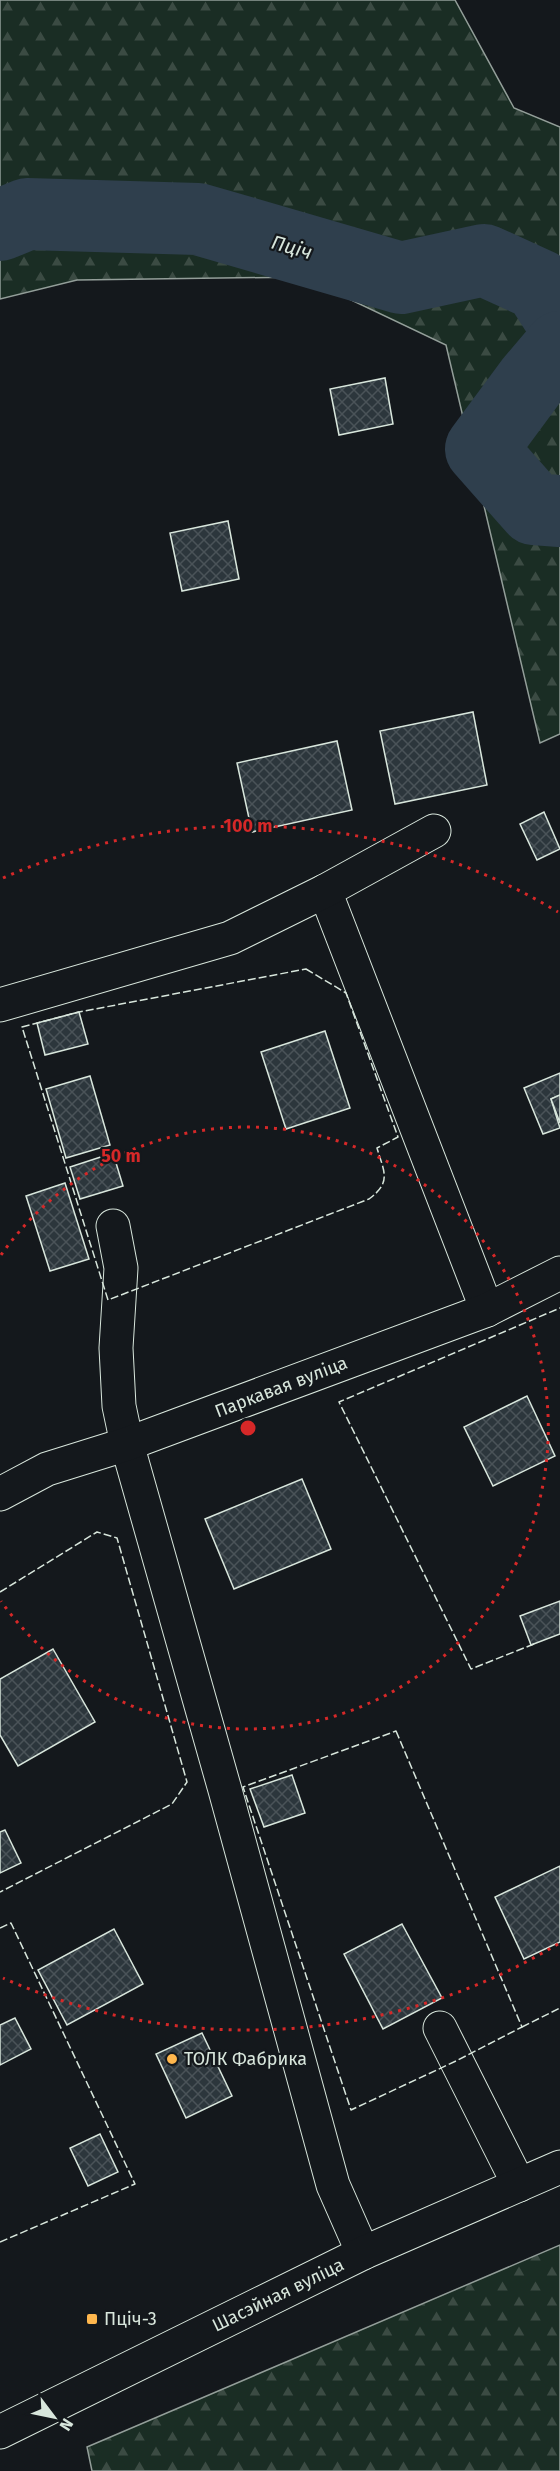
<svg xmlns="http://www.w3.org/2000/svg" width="560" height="2471" font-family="'Fira Sans',sans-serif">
  <defs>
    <pattern id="forest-firs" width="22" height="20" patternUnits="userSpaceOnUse" patternTransform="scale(1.5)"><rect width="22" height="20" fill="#1a2d24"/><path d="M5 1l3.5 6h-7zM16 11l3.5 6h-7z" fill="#3b4b43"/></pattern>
    <pattern id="building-cross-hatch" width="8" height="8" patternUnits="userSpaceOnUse" patternTransform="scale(1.5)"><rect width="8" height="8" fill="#2c363c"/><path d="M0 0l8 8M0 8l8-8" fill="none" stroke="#4a5358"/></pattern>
  </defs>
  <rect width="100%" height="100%" fill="#14181c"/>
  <!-- forest -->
  <g fill="url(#forest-firs)" stroke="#939e99" stroke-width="1.5">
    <path d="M0,0h455l59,108 46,19v607l-20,9 -94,-398 -143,-68 -226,3 -77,19z"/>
    <path d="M560,2245v226h-468l-5,-24z"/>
  </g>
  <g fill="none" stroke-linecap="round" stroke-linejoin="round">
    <!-- river -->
    <g stroke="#2f3f4d" stroke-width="72">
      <path d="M0,225l27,-11 171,5 203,59 83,-18 55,25 21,33"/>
      <path d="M560,347l-28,33 -51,69 53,60 26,2"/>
    </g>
  </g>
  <!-- building -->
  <g fill="url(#building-cross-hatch)" stroke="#d8e6dc" stroke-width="1.5">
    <path d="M385,378l8,46 -54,11 -9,-46z"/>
    <path d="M228,521l11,58 -57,12 -12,-58z"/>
    <path d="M473,712l14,73 -92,19 -15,-73z"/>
    <path d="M337,741l15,69 -100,22 -15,-69z"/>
    <path d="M544,812l16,37 -23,11 -17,-36z"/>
    <path d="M79,1012l9,32 -43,11 -8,-32z"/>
    <path d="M325,1031l25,77 -64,21 -25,-77z"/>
    <path d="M560,1073v22l-9,4 9,29 -17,6 -19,-46z"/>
    <path d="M90,1076l20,69 -44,13 -20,-69z"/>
    <path d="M560,1095v28l-9,-24z"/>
    <path d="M113,1153l10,33 -43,13 -10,-32z"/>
    <path d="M65,1183l24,76 -39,12 -24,-75z"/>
    <path d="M527,1396l28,60 -62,30 -29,-59z"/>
    <path d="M302,1479l29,70 -97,40 -29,-70z"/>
    <path d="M560,1601v33l-29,11 -11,-29z"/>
    <path d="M53,1649l42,73 -77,44 -18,-31v-56z"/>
    <path d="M292,1775l13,38 -41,14 -14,-38z"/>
    <path d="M5,1830l16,33 -21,10v-41z"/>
    <path d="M560,1866v76l-36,17 -29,-62z"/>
    <path d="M402,1924l40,74 -59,31 -39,-75z"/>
    <path d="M114,1929l29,55 -76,41 -29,-55z"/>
    <path d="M15,2018l16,31 -31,16v-40z"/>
    <path d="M202,2033l30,63 -46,22 -30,-64z"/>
    <path d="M100,2134l18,38 -30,14 -18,-38z"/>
  </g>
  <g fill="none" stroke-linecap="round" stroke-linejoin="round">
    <!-- minor casing -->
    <g stroke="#d8e6dc" stroke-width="35">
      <g id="minor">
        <path d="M325,891l162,419"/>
        <path d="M0,1005l230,-67 95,-47 109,-60"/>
        <path d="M113,1226l8,42 -5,80 3,58 8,38 98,346 108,395 30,68"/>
        <path d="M0,1494l47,-25 80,-25 360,-134 73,-37"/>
        <path d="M440,2028l79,157"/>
        <path d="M0,2432l363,-179 197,-86"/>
      </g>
    </g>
    <!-- minor -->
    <use href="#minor" stroke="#14181c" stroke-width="33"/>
    <!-- fence -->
    <g stroke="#d8e6dc" stroke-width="1.5" stroke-dasharray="8 3" stroke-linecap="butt">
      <path d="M306,969l40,24 52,144 -21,11c7,24 15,34 -8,51l-261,101 -86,-273 57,-15z"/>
      <path d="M0,1592l97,-60 20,6 70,244 -15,22 -172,88"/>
      <path d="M534,1644l-63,25 -132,-267 221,-94"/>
      <path d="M396,1731l126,296 -66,34 -105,49 -108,-323z"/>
      <path d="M0,1928l11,-5 124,261 -135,58"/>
      <path d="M522,2027l38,-19"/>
    </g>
  </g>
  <!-- distance rings -->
  <g fill="none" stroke="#d62828" stroke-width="3" stroke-dasharray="3 6">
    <path d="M1 1255A301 301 0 1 1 1 1601"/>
    <path d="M558 1944A602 602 0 0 1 3 1978M3 878A602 602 0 0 1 558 912"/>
  </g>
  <!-- markers -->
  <g fill="#ffb74d" stroke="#14181c" stroke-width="2">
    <circle cx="172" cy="2059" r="6"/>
    <rect x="86" y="2313" width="12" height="12" rx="3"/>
  </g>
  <g text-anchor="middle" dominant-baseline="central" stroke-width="4.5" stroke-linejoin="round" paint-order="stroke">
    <!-- street labels -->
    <g font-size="18" fill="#d8e6dc" stroke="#14181c">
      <text transform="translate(281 1387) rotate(-21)">Паркавая вуліца</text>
      <text transform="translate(278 2295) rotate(-26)">Шасэйная вуліца</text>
    </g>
    <!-- poi labels -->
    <g font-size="18" fill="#d8e6dc" stroke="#14181c" text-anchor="start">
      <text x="184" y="2059">ТОЛК Фабрика</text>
      <text x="104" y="2319">Пціч-3</text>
    </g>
    <!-- water labels -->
    <g font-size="20" font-style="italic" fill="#d8e6dc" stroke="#14181c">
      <text transform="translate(292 247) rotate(16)">Пціч</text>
    </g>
  </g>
  <circle cx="248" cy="1428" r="9" fill="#d62828" stroke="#14181c" stroke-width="3"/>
  <g font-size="18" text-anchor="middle" font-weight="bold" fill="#d62828" stroke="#14181c" stroke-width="4.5" stroke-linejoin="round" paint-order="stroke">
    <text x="248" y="832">100 m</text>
    <text x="121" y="1162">50 m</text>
  </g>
  <!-- north arrow -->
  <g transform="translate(54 2417) rotate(122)" stroke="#14181c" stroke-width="4.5" paint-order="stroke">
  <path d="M0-4.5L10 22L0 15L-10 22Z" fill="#d8e6dc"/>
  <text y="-9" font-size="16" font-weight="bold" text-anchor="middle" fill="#d8e6dc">N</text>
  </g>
</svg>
